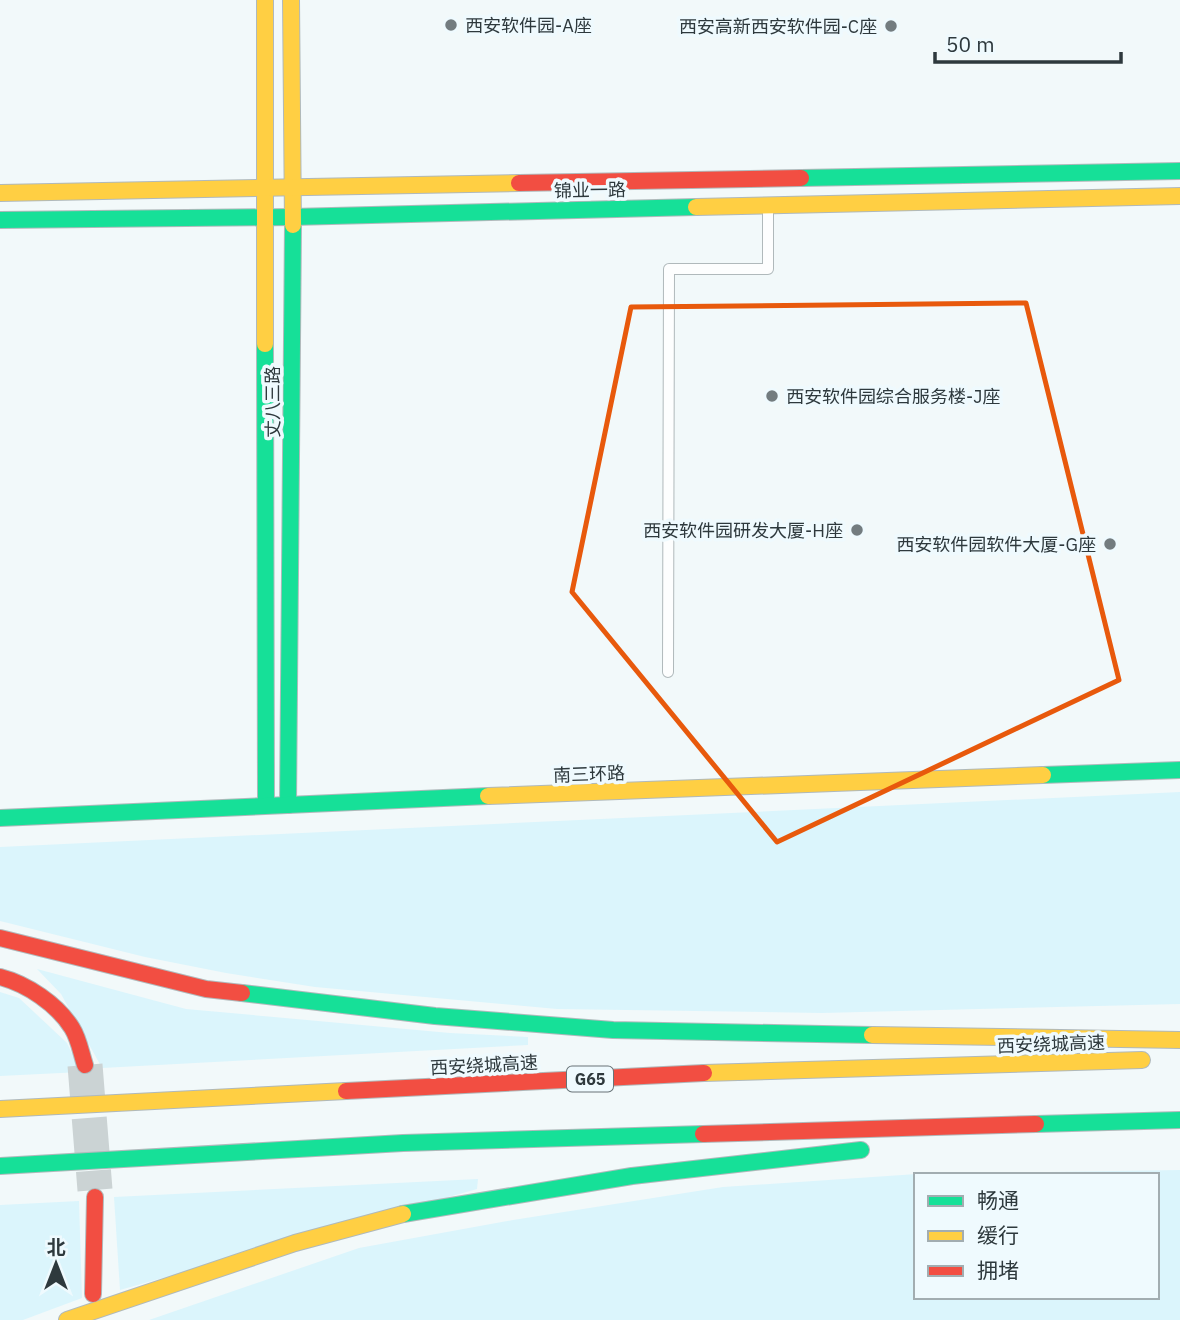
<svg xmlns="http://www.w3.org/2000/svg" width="1180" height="1320" font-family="'IBM Plex Sans','Noto Sans SC',sans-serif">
  <rect width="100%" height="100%" fill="#f2f9fa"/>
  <!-- green -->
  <g fill="#dbf5fc" fill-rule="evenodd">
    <path d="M1180,792v212l-358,9 -265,-4 -242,-22 -89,-14 -81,-16 -145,-36v-74z"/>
    <path d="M37,969l149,40 264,24 78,4v8l-426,23 -41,-74z"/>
    <path d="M0,992l19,6 48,45 14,29 -81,4z"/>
    <path d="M1180,1170v150h-1031l210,-72 154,-28 210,-33 194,-13zM916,1175h241v122h-241z"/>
    <path d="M478,1179l-1,10 -357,101 -6,-93z"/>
    <path d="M79,1201l3,97 -59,22h-23v-115z"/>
  </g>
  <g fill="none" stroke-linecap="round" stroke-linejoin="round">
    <!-- highway-tunnel -->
    <path stroke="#cbd3d4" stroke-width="35" stroke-dasharray="35 18" stroke-linecap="butt" d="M85,1065l10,125"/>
    <!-- lane casing -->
    <g stroke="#b0b9bb" stroke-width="12">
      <path id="lane" d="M668,672l1,-403h99v-63"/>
    </g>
    <!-- fast casing -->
    <g stroke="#b0b9bb" stroke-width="18">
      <g id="fast">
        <path d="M801,178l379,-7"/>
        <path d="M0,220l292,-3 404,-10"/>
        <path d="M265,344l1,461"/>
        <path d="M1043,775l137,-5"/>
        <path d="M288,805l5,-580"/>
        <path d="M0,818l488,-22"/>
        <path d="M242,993l193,23 178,14 259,5"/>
        <path d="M1036,1124l144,-4"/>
        <path d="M0,1166l403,-23 300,-9"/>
        <path d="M403,1214l229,-38 229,-26"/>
      </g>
    </g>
    <!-- slow casing -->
    <g stroke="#b0b9bb" stroke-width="18">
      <g id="slow">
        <path d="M265,0v344"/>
        <path d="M291,0l2,225"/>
        <path d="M0,193l519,-10"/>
        <path d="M696,207l484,-11"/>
        <path d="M488,796l555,-21"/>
        <path d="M872,1035l308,5"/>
        <path d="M704,1073l438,-13"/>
        <path d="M0,1109l346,-18"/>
        <path d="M67,1320l228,-77 108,-29"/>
      </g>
    </g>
    <!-- jam casing -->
    <g stroke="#b0b9bb" stroke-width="18">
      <g id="jam">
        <path d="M519,183l282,-5"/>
        <path d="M0,938l206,51 36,4"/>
        <path d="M0,977c27,7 57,27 72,51 7,11 9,25 13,37"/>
        <path d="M346,1091l358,-18"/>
        <path d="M703,1134l333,-10"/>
        <path d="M93,1294l2,-97"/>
      </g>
    </g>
    <!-- lane -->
    <use href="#lane" stroke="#fdfefe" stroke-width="10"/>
    <!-- fast -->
    <use href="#fast" stroke="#16e098" stroke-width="16"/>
    <!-- slow -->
    <use href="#slow" stroke="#ffcf43" stroke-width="16"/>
    <!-- jam -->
    <use href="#jam" stroke="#f24e42" stroke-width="16"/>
  </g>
  <!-- marked area -->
  <path fill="none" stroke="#e8590c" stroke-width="5" stroke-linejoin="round" d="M1026,303l93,377 -342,162 -205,-250 59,-285z"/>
  <!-- markers -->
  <g fill="#737c7f" stroke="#effafe" stroke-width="2.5">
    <circle cx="451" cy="25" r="7"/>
    <circle cx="891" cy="26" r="7"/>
    <circle cx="772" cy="396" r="7"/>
    <circle cx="857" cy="530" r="7"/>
    <circle cx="1110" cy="544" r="7"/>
  </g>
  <g text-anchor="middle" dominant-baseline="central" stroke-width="7" stroke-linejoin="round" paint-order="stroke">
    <!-- shield labels -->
    <rect fill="#effafe" stroke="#687377" stroke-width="2" x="567" y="1066.5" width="46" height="25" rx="5"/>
    <g font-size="16" font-weight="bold" fill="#2e393d">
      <text x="590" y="1079">G65</text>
    </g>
    <!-- poi labels -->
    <g font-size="18" fill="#2e393d" stroke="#effafe" text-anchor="end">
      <text x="465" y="25" text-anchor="start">西安软件园-A座</text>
      <text x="877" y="26">西安高新西安软件园-C座</text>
      <text x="786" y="396" text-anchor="start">西安软件园综合服务楼-J座</text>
      <text x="843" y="530">西安软件园研发大厦-H座</text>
      <text x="1096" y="544">西安软件园软件大厦-G座</text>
    </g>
    <!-- street labels -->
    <g font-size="18" fill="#2e393d" stroke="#effafe">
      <text transform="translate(590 190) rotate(-1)">锦业一路</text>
      <text transform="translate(272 402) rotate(-90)">丈八三路</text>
      <text transform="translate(589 774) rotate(-2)">南三环路</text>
      <text transform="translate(1051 1044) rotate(-2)">西安绕城高速</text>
      <text transform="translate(484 1065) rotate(-3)">西安绕城高速</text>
    </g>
  </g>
  <!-- legend -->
  <rect x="914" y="1173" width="245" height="126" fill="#effafe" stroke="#a2adb1" stroke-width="2"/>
  <rect x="928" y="1196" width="35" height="10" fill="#16e098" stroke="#a2adb1" stroke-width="2"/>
  <text x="977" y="1208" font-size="21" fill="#2e393d">畅通</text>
  <rect x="928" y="1231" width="35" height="10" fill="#ffcf43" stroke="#a2adb1" stroke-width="2"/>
  <text x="977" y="1243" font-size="21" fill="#2e393d">缓行</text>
  <rect x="928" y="1266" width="35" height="10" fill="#f24e42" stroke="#a2adb1" stroke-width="2"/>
  <text x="977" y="1278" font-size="21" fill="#2e393d">拥堵</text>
  <!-- north arrow -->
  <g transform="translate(56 1264)" stroke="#effafe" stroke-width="5" paint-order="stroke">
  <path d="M0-5L12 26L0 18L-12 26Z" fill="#2e393d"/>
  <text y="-10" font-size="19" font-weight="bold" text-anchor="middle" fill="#2e393d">北</text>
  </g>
  <!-- scale -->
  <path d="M935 52v10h186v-10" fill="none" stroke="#2e393d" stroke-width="3.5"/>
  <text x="946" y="52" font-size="21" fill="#2e393d" stroke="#effafe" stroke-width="5" paint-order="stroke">50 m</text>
</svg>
